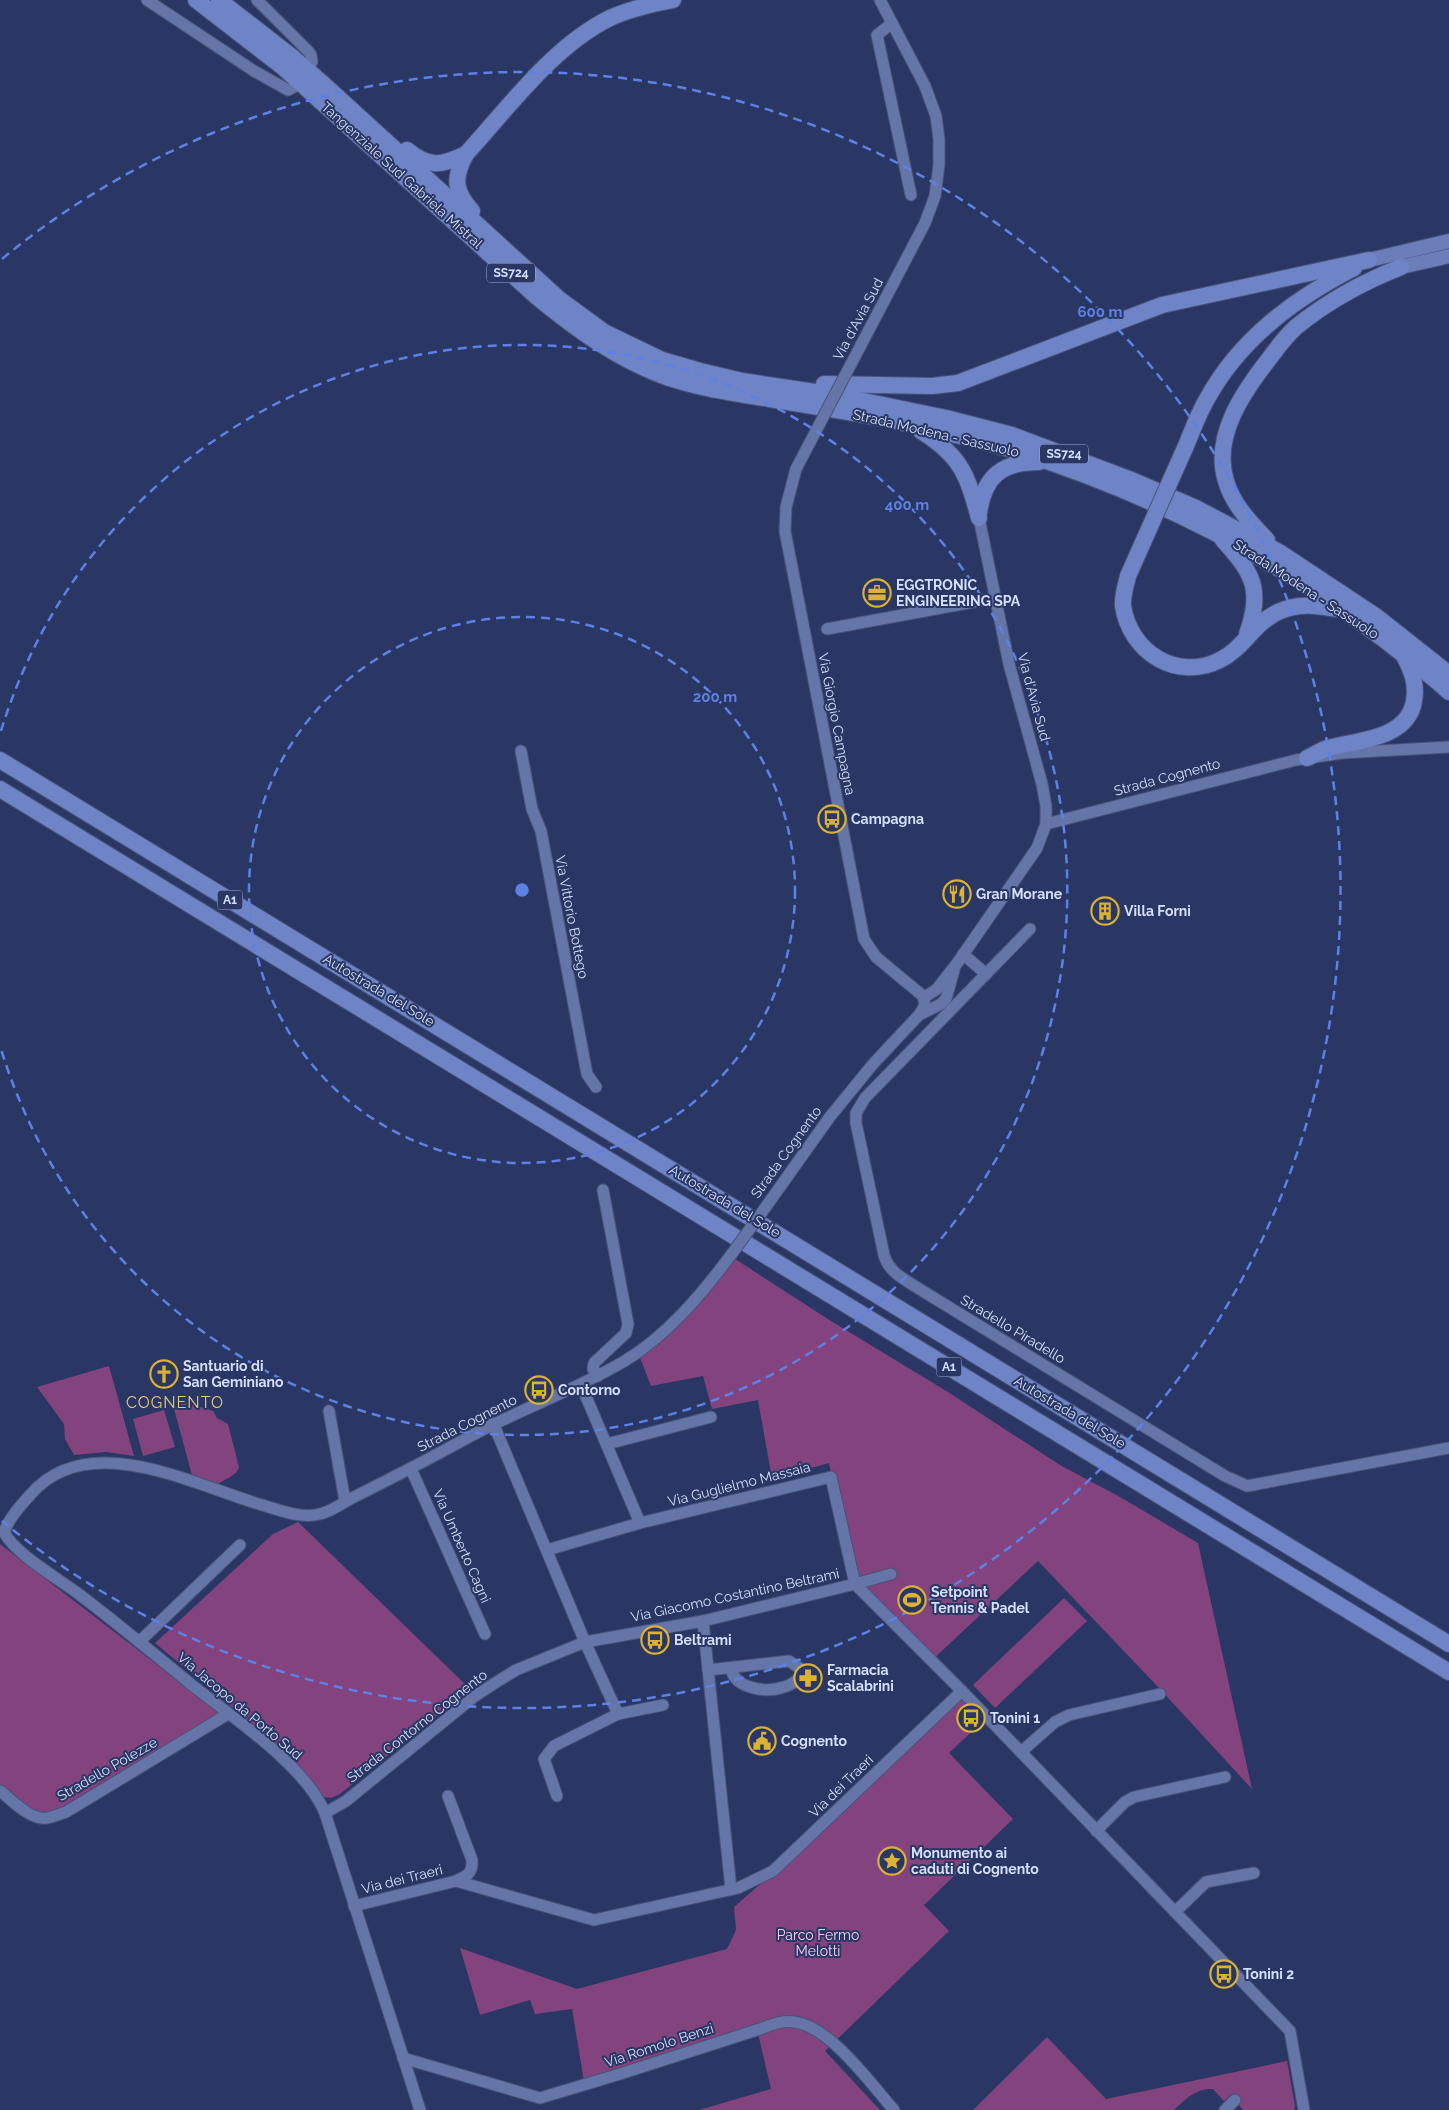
<svg xmlns="http://www.w3.org/2000/svg" width="1449" height="2110" font-family="Raleway,sans-serif">
  <rect width="100%" height="100%" fill="#2a3764"/>
  <!-- green -->
  <g fill="#82437e">
    <path d="M732,1257l99,64 117,71 112,73 60,32 78,46 54,246 -93,-101 -121,-127 -108,101 -76,-78 -25,-121 -57,16 -14,-79 -46,9 -9,-33 -52,10 -12,-31z"/>
    <path d="M109,1366l25,90 -28,-4 -32,3 -9,-16 -1,-15 -27,-37z"/>
    <path d="M186,1402l27,9 4,7 11,6 11,43c-2,9 -15,12 -22,18l-24,-6 -20,-74z"/>
    <path d="M164,1410l11,37 -32,9 -10,-37z"/>
    <path d="M298,1522l172,167 -130,105 -9,4 -8,-1c-13,-22 -35,-40 -54,-58 -37,-33 -76,-64 -114,-96l118,-109z"/>
    <path d="M0,1544l220,169 -170,101c-19,-1 -35,-17 -50,-29z"/>
    <path d="M1064,1598l23,23 -92,87 -22,-23z"/>
    <path d="M960,1697l23,24 -34,32 64,66 -89,86 25,26 -124,120 55,59h-181l72,-21 -14,-60 -173,52 -12,-72 -37,5 -5,-14 -50,15 -20,-67 117,41 150,-40 9,-19 -2,-23 49,-43z"/>
    <path d="M1047,2037l59,62 181,-38 8,45 -1,4h-51l-12,-15 -7,6 -11,-12c-17,-1 -27,10 -39,21h-201z"/>
  </g>
  <g fill="none" stroke-linecap="round" stroke-linejoin="round">
    <!-- minor casing -->
    <g stroke="#495379" stroke-width="13">
      <g id="minor">
        <path d="M147,0l107,71 34,19 6,-3"/>
        <path d="M257,0l51,51 3,4 1,7"/>
        <path d="M892,23l-15,12 34,160"/>
        <path d="M861,345l64,-122 10,-27 4,-31v-26l-3,-23 -11,-30 -45,-86"/>
        <path d="M796,469l-10,38 -1,24 79,408 12,18 47,39 2,9 -6,10"/>
        <path d="M827,629l168,-31"/>
        <path d="M521,751l11,58 9,22 46,243 9,13"/>
        <path d="M1046,824l250,-64 46,-7 107,-6"/>
        <path d="M963,954l23,20 44,-45"/>
        <path d="M986,974l-121,124 -9,15v10l28,132c5,18 22,25 37,35l304,186 22,10 202,-38"/>
        <path d="M923,996l5,-1 9,-6 21,-27 79,-114 9,-24v-18l-4,-22 -33,-120 -30,-146"/>
        <path d="M765,1208l64,-90 44,-54 46,-49 22,-11 5,-5 8,-29"/>
        <path d="M598,1376l-5,-7 1,-6 32,-30 2,-9 -25,-134"/>
        <path d="M581,1385l59,138"/>
        <path d="M329,1411l16,90"/>
        <path d="M493,1423l92,219 33,72"/>
        <path d="M607,1444l104,-27"/>
        <path d="M411,1469l74,165"/>
        <path d="M4,1532c5,-14 17,-27 27,-38 58,-66 163,-9 231,11 18,5 38,14 58,9 13,-3 22,-11 34,-17 38,-19 75,-38 113,-59 51,-28 106,-47 156,-76 44,-26 78,-67 108,-107"/>
        <path d="M4,1532c9,20 53,46 72,60 40,30 78,62 116,93 40,32 114,81 133,128l95,297"/>
        <path d="M547,1550l93,-27 191,-46 24,107"/>
        <path d="M855,1584l107,107 328,340 14,79"/>
        <path d="M703,1621l28,268"/>
        <path d="M139,1642l101,-97"/>
        <path d="M708,1670l81,-9 15,10v4c-6,5 -12,10 -20,12 -17,6 -50,2 -53,-19"/>
        <path d="M1021,1752l34,-30 14,-7 91,-21"/>
        <path d="M0,1791c12,9 31,30 47,27 6,-1 13,-4 19,-6l162,-98"/>
        <path d="M448,1796l24,64c1,13 -5,16 -16,21"/>
        <path d="M557,1796l-13,-37 10,-13 64,-32 45,-9"/>
        <path d="M325,1813l21,-12 129,-105 20,-13 21,-13 69,-28 118,-21 152,-37 36,-10"/>
        <path d="M1096,1831l29,-29 9,-5 91,-20"/>
        <path d="M354,1906l102,-25 138,39 144,-32 35,-17 189,-180"/>
        <path d="M1175,1912l31,-30 48,-9"/>
        <path d="M403,2058l137,40 80,-24 140,-45c11,-4 22,-9 34,-7 36,4 77,62 100,88"/>
        <path d="M1225,2110l10,-10"/>
      </g>
    </g>
    <!-- major casing -->
    <g stroke="#495379" stroke-width="16">
      <g id="major">
        <path d="M1369,260l80,-19"/>
        <path d="M1401,267l48,-11"/>
      </g>
    </g>
    <!-- highway casing -->
    <g stroke="#495379" stroke-width="18">
      <g id="highway">
        <path d="M196,0l88,68 253,229c38,31 77,60 124,78 35,13 72,18 109,24 48,8 97,15 144,26 33,8 67,15 99,25 134,42 261,106 373,191 21,17 43,32 63,51"/>
        <path d="M219,0l72,56 30,26 238,217 45,33 58,28 38,11 42,10 93,14 111,23 66,17 122,46 62,27 83,44 98,65 72,57"/>
        <path d="M407,150c22,18 34,16 59,4"/>
        <path d="M472,211c-18,-20 -19,-33 -6,-57 42,-46 87,-108 144,-136 20,-9 42,-14 63,-18"/>
        <path d="M824,384l108,2 26,-3 204,-78 207,-45"/>
        <path d="M921,431c40,25 46,43 58,87"/>
        <path d="M1185,448c7,-16 13,-34 22,-49 33,-60 87,-100 147,-131"/>
        <path d="M979,513c5,-37 23,-51 60,-51"/>
        <path d="M1223,540c30,33 40,50 24,94"/>
        <path d="M1267,540c-17,-18 -34,-35 -41,-59 -14,-44 17,-89 43,-122 8,-11 17,-23 27,-32 32,-26 67,-45 105,-60"/>
        <path d="M1128,576c-2,9 -6,21 -5,30 7,46 54,76 97,54 23,-11 34,-37 58,-48 20,-10 39,-6 60,-3"/>
        <path d="M1307,758c7,-3 14,-8 21,-10 30,-8 80,-9 86,-47 3,-17 -2,-30 -10,-45"/>
        <path d="M0,760l1449,884"/>
        <path d="M0,789l1449,883"/>
      </g>
    </g>
    <!-- minor -->
    <use href="#minor" stroke="#6575a7" stroke-width="11"/>
    <!-- major -->
    <use href="#major" stroke="#6b7eba" stroke-width="14"/>
    <!-- highway -->
    <use href="#highway" stroke="#6f84c6" stroke-width="16"/>
    <!-- minor-bridge casing -->
    <g stroke="#495379" stroke-width="13" stroke-linecap="butt">
      <g id="minor-bridge">
        <path d="M796,469l65,-124"/>
        <path d="M731,1255l34,-47"/>
      </g>
    </g>
    <!-- highway-bridge casing -->
    <g stroke="#495379" stroke-width="18" stroke-linecap="butt">
      <path id="highway-bridge" d="M1128,576l57,-128"/>
    </g>
    <!-- minor-bridge -->
    <use href="#minor-bridge" stroke="#6575a7" stroke-width="11"/>
    <!-- highway-bridge -->
    <use href="#highway-bridge" stroke="#6f84c6" stroke-width="16"/>
  </g>
  <!-- distance rings -->
  <g fill="none" stroke="#5d81e4" stroke-width="2.5" stroke-dasharray="9 6">
    <circle cx="522" cy="890" r="273"/>
    <path d="M1 731A545 545 0 1 1 1 1049"/>
    <path d="M2 259A818 818 0 1 1 2 1521"/>
  </g>
  <!-- icons -->
  <defs>
    <g id="office-ring" transform="scale(1.4375)"><circle r="9.5" fill="#2a3764" stroke="#dbb233" stroke-width="1.5"/><path d="M-6-3h4V-5.5h4V-3h4V5H-6ZM-1-4.5V-3h2v-1.5ZM-6 0V1H6V0Z" fill="#dbb233"/></g>
    <g id="bus-ring" transform="scale(1.4375)"><circle r="9.5" fill="#2a3764" stroke="#dbb233" stroke-width="1.5"/><path d="M-5-6H5V4H4V6H2V4H-2V6H-4V4H-5ZM-3.5-4V0h7V-4ZM-3.5 1.2v1.5H-2V1.2ZM2 1.2v1.5H3.5V1.2Z" fill="#dbb233"/></g>
    <g id="restaurant-ring" transform="scale(1.4375)"><circle r="9.5" fill="#2a3764" stroke="#dbb233" stroke-width="1.5"/><path d="M-5-6h1v4h1v-4h1v4h1v-4h1v5L-1.5 .5V6h-2V.5L-5-1ZM5-6V6H3V1.5H1.5Q1.5-4 5-6Z" fill="#dbb233"/></g>
    <g id="building-ring" transform="scale(1.4375)"><circle r="9.5" fill="#2a3764" stroke="#dbb233" stroke-width="1.5"/><path d="M-4-6H4V6H1V3H-1V6H-4ZM-2.5-4.3h1.7v1.8h-1.7ZM.8-4.3h1.7v1.8H.8ZM-2.5-1h1.7V.8h-1.7ZM.8-1h1.7V.8H.8Z" fill="#dbb233"/></g>
    <g id="church-ring" transform="scale(1.4375)"><circle r="9.5" fill="#2a3764" stroke="#dbb233" stroke-width="1.5"/><path d="M-1.2-6h2.4v3.5h3.3v2.4h-3.3V6h-2.4V-.1h-3.3v-2.4h3.3Z" fill="#dbb233"/></g>
    <g id="stadium-ring" transform="scale(1.4375)"><circle r="9.5" fill="#2a3764" stroke="#dbb233" stroke-width="1.5"/><path d="M0-5a6.5 5 0 1 0 0 10a6.5 5 0 1 0 0-10ZM-3.5-1.8h7v3.6h-7Z" fill="#dbb233"/></g>
    <g id="pharmacy-ring" transform="scale(1.4375)"><circle r="9.5" fill="#2a3764" stroke="#dbb233" stroke-width="1.5"/><path d="M-2-6h4v4h4v4h-4v4h-4v-4h-4v-4h4Z" fill="#dbb233"/></g>
    <g id="civic-ring" transform="scale(1.4375)"><circle r="9.5" fill="#2a3764" stroke="#dbb233" stroke-width="1.5"/><path d="M-.6-6.5H3V-4.5H.6V-3L4-1V1h2V6H-6V1h2V-1L-.6-3ZM-1.2 2.5V6h2.4V2.5Z" fill="#dbb233"/></g>
    <g id="sight-ring" transform="scale(1.4375)"><circle r="9.5" fill="#2a3764" stroke="#dbb233" stroke-width="1.5"/><path d="M0-6L1.8-2.2L6-1.7L2.9 1.2L3.7 5.4L0 3.3L-3.7 5.4L-2.9 1.2L-6-1.7L-1.8-2.2Z" fill="#dbb233"/></g>
  </defs>
  <g fill-rule="evenodd">
    <use href="#office-ring" x="877" y="593"/>
    <use href="#bus-ring" x="832" y="819"/>
    <use href="#restaurant-ring" x="957" y="894"/>
    <use href="#building-ring" x="1105" y="911"/>
    <use href="#church-ring" x="164" y="1374"/>
    <use href="#bus-ring" x="539" y="1390"/>
    <use href="#stadium-ring" x="912" y="1600"/>
    <use href="#bus-ring" x="655" y="1640"/>
    <use href="#pharmacy-ring" x="808" y="1678"/>
    <use href="#bus-ring" x="971" y="1718"/>
    <use href="#civic-ring" x="762" y="1741"/>
    <use href="#sight-ring" x="892" y="1861"/>
    <use href="#bus-ring" x="1224" y="1974"/>
  </g>
  <g text-anchor="middle" dominant-baseline="central" stroke-width="4" stroke-linejoin="round" paint-order="stroke">
    <!-- shield labels -->
    <g fill="#2a3764" stroke="#a2adce" stroke-width="1">
      <rect x="487" y="263.5" width="48" height="19" rx="4"/>
      <rect x="1040" y="444.5" width="48" height="19" rx="4"/>
      <rect x="217.5" y="890.5" width="25" height="19" rx="4"/>
      <rect x="936.5" y="1357.5" width="25" height="19" rx="4"/>
    </g>
    <g font-size="12" font-weight="bold" fill="#d5dffb">
      <text x="511" y="273">SS724</text>
      <text x="1064" y="454">SS724</text>
      <text x="230" y="900">A1</text>
      <text x="949" y="1367">A1</text>
    </g>
    <!-- street labels -->
    <g font-size="14" fill="#d5dffb" stroke="#2a3764">
      <text transform="translate(402 175) rotate(42)">Tangenziale Sud Gabriela Mistral</text>
      <text transform="translate(858 319) rotate(-62)">Via d'Avia Sud</text>
      <text transform="translate(936 433) rotate(13)">Strada Modena - Sassuolo</text>
      <text transform="translate(1306 589) rotate(33)">Strada Modena - Sassuolo</text>
      <text transform="translate(1034 697) rotate(75)">Via d'Avia Sud</text>
      <text transform="translate(837 724) rotate(79)">Via Giorgio Campagna</text>
      <text transform="translate(1167 777) rotate(-15)">Strada Cognento</text>
      <text transform="translate(572 917) rotate(79)">Via Vittorio Bottego</text>
      <text transform="translate(379 990) rotate(31)">Autostrada del Sole</text>
      <text transform="translate(786 1152) rotate(-54)">Strada Cognento</text>
      <text transform="translate(725 1201) rotate(31)">Autostrada del Sole</text>
      <text transform="translate(1013 1329) rotate(31)">Stradello Piradello</text>
      <text transform="translate(1070 1412) rotate(31)">Autostrada del Sole</text>
      <text transform="translate(467 1423) rotate(-27)">Strada Cognento</text>
      <text transform="translate(739 1484) rotate(-14)">Via Guglielmo Massaia</text>
      <text transform="translate(462 1546) rotate(66)">Via Umberto Cagni</text>
      <text transform="translate(735 1595) rotate(-12)">Via Giacomo Costantino Beltrami</text>
      <text transform="translate(240 1706) rotate(40)">Via Jacopo da Porto Sud</text>
      <text transform="translate(417 1726) rotate(-38)">Strada Contorno Cognento</text>
      <text transform="translate(107 1769) rotate(-30)">Stradello Polezze</text>
      <text transform="translate(841 1786) rotate(-44)">Via dei Traeri</text>
      <text transform="translate(402 1879) rotate(-14)">Via dei Traeri</text>
      <text transform="translate(659 2045) rotate(-18)">Via Romolo Benzi</text>
    </g>
    <!-- poi labels -->
    <g font-size="14" font-weight="bold" fill="#d5dffb" stroke="#2a3764" text-anchor="start">
      <text x="896" y="585">EGGTRONIC<tspan x="896" dy="16">ENGINEERING SPA</tspan></text>
      <text x="851" y="819">Campagna</text>
      <text x="976" y="894">Gran Morane</text>
      <text x="1124" y="911">Villa Forni</text>
      <text x="183" y="1366">Santuario di<tspan x="183" dy="16">San Geminiano</tspan></text>
      <text x="558" y="1390">Contorno</text>
      <text x="931" y="1592">Setpoint<tspan x="931" dy="16">Tennis &amp; Padel</tspan></text>
      <text x="674" y="1640">Beltrami</text>
      <text x="827" y="1670">Farmacia<tspan x="827" dy="16">Scalabrini</tspan></text>
      <text x="990" y="1718">Tonini 1</text>
      <text x="781" y="1741">Cognento</text>
      <text x="911" y="1853">Monumento ai<tspan x="911" dy="16">caduti di Cognento</tspan></text>
      <text x="1243" y="1974">Tonini 2</text>
    </g>
    <!-- park labels -->
    <g font-size="14" fill="#f7cff3" stroke="#2a3764">
      <text x="818" y="1935">Parco Fermo<tspan x="818" dy="16">Melotti</tspan></text>
    </g>
    <!-- quarter labels -->
    <g font-size="16" letter-spacing="1" fill="#e4c87c" stroke="#2a3764">
      <text x="175" y="1402">COGNENTO</text>
    </g>
  </g>
  <circle cx="522" cy="890" r="8" fill="#5d81e4" stroke="#2a3764" stroke-width="2.5"/>
  <g font-size="15" text-anchor="middle" font-weight="bold" fill="#5d81e4" stroke="#2a3764" stroke-width="4" stroke-linejoin="round" paint-order="stroke">
    <text x="1100" y="317">600 m</text>
    <text x="907" y="510">400 m</text>
    <text x="715" y="702">200 m</text>
  </g>
</svg>
